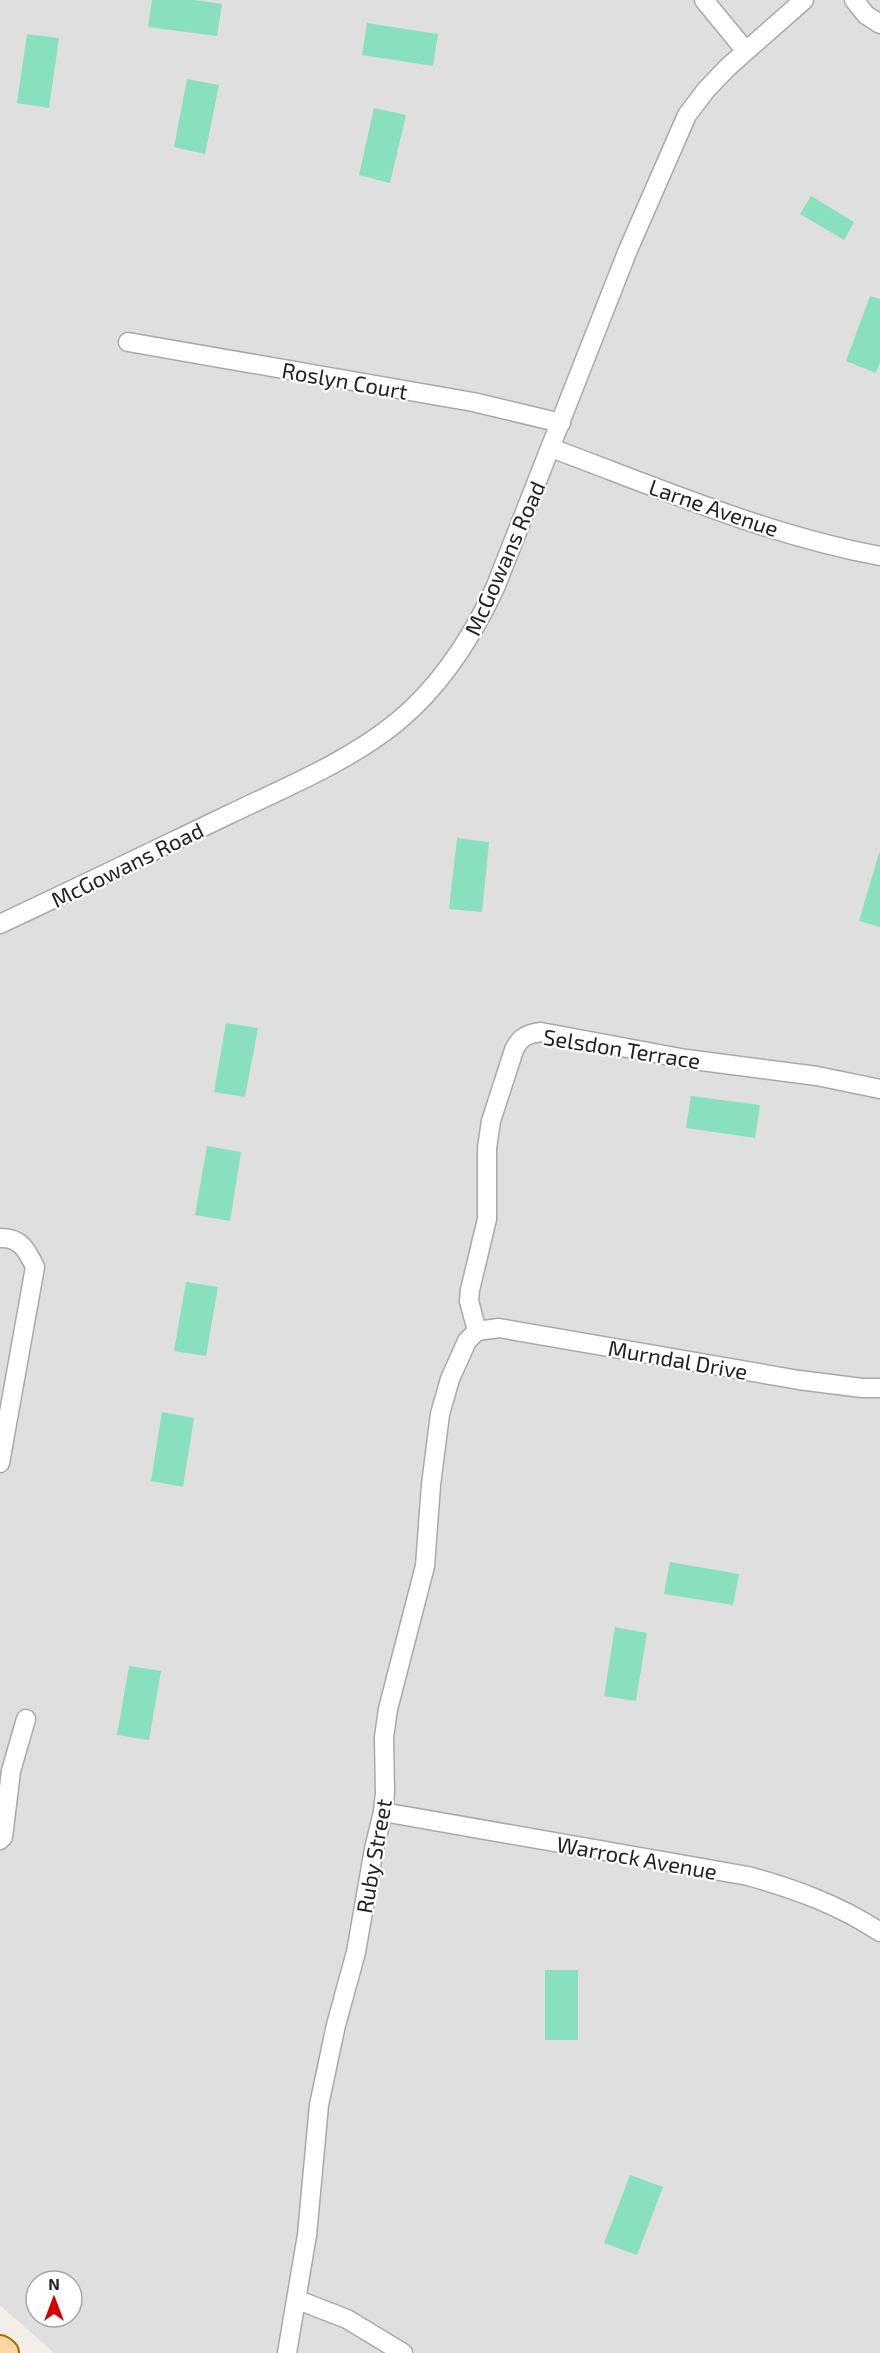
<svg xmlns="http://www.w3.org/2000/svg" width="880" height="2353" font-family="'Exo 2',sans-serif">
  <rect width="100%" height="100%" fill="#f2efe9"/>
  <!-- residential -->
  <path fill="#e0dfdf" fill-rule="evenodd" d="M0,0h880v2353h-826l-54,-48zM36,2281h36v36h-36z"/>
  <!-- pitch -->
  <g fill="#88e0be">
    <path d="M152,0h42l28,4 -5,32 -69,-9z"/>
    <path d="M367,23l71,11 -5,32 -71,-11z"/>
    <path d="M27,34l32,4 -10,70 -32,-5z"/>
    <path d="M187,79l32,6 -14,69 -31,-7z"/>
    <path d="M374,108l32,7 -16,68 -31,-8z"/>
    <path d="M811,196l43,26 -10,18 -44,-26z"/>
    <path d="M870,296l10,3v63l-4,11 -30,-12z"/>
    <path d="M457,838l32,4 -7,70 -33,-3z"/>
    <path d="M879,853h1v74l-21,-6z"/>
    <path d="M226,1023l32,5 -13,69 -31,-5z"/>
    <path d="M691,1096l69,9 -5,33 -69,-10z"/>
    <path d="M207,1146l34,6 -11,69 -35,-6z"/>
    <path d="M186,1282l32,5 -12,69 -32,-5z"/>
    <path d="M162,1412l32,6 -11,69 -32,-6z"/>
    <path d="M670,1562l69,12 -6,31 -69,-11z"/>
    <path d="M615,1627l32,6 -11,68 -32,-5z"/>
    <path d="M129,1666l32,5 -12,69 -32,-5z"/>
    <rect x="545" y="1970" width="33" height="70"/>
    <path d="M630,2175l33,12 -26,68 -33,-12z"/>
  </g>
  <g fill="none" stroke-linecap="round" stroke-linejoin="round">
    <!-- minor casing -->
    <g stroke="#a9a9a9" stroke-width="21">
      <g id="minor">
        <path d="M704,0l41,50"/>
        <path d="M854,0l12,15 14,9"/>
        <path d="M128,342l345,60 88,21"/>
        <path d="M551,448c108,40 216,87 329,108"/>
        <path d="M0,924c77,-36 153,-73 230,-110 56,-27 118,-52 167,-92 44,-36 74,-83 98,-134l133,-338 59,-135 19,-25 22,-23 76,-67"/>
        <path d="M0,1238c20,-1 27,12 35,29l-35,196"/>
        <path d="M477,1331l-8,-30 1,-11 17,-71v-71l4,-27 23,-71c6,-13 13,-16 27,-18l145,27 131,17 63,13"/>
        <path d="M383,1812l365,64c47,13 91,29 132,56"/>
        <path d="M0,1840l3,-3 8,-66 15,-52"/>
        <path d="M298,2300l49,19 56,34"/>
        <path d="M287,2353l20,-118 12,-130 17,-80 20,-73 18,-103 9,-37 2,-19 -1,-56 4,-28 37,-143 6,-81 9,-71 10,-35 17,-38 10,-10 22,-3 300,52 63,8h18"/>
      </g>
    </g>
    <!-- primary casing -->
    <g stroke="#a06b00" stroke-width="32">
      <path id="primary" d="M0,2350l4,3"/>
    </g>
    <!-- minor -->
    <use href="#minor" stroke="#fff" stroke-width="18"/>
    <!-- primary -->
    <use href="#primary" stroke="#fcd6a4" stroke-width="28"/>
  </g>
  <g text-anchor="middle" dominant-baseline="central" stroke-width="4.5" stroke-linejoin="round" paint-order="stroke">
    <!-- street labels -->
    <g font-size="22" fill="#222" stroke="#fff">
      <text transform="translate(345 380) rotate(10)">Roslyn Court</text>
      <text transform="translate(714 507) rotate(19)">Larne Avenue</text>
      <text transform="translate(504 558) rotate(-66)">McGowans Road</text>
      <text transform="translate(127 864) rotate(-26)">McGowans Road</text>
      <text transform="translate(622 1048) rotate(9)">Selsdon Terrace</text>
      <text transform="translate(678 1359) rotate(10)">Murndal Drive</text>
      <text transform="translate(373 1856) rotate(-80)">Ruby Street</text>
      <text transform="translate(637 1857) rotate(10)">Warrock Avenue</text>
    </g>
  </g>
  <!-- north arrow -->
  <g transform="translate(54 2299)"><circle r="28" fill="#ffffff" stroke="#a7a7a7" stroke-width="1.5"/>
  <path d="M0-4.5L10 22L0 15L-10 22Z" fill="#d40000"/>
  <text y="-9" font-size="16" font-weight="bold" text-anchor="middle" fill="#222222">N</text>
  </g>
</svg>
